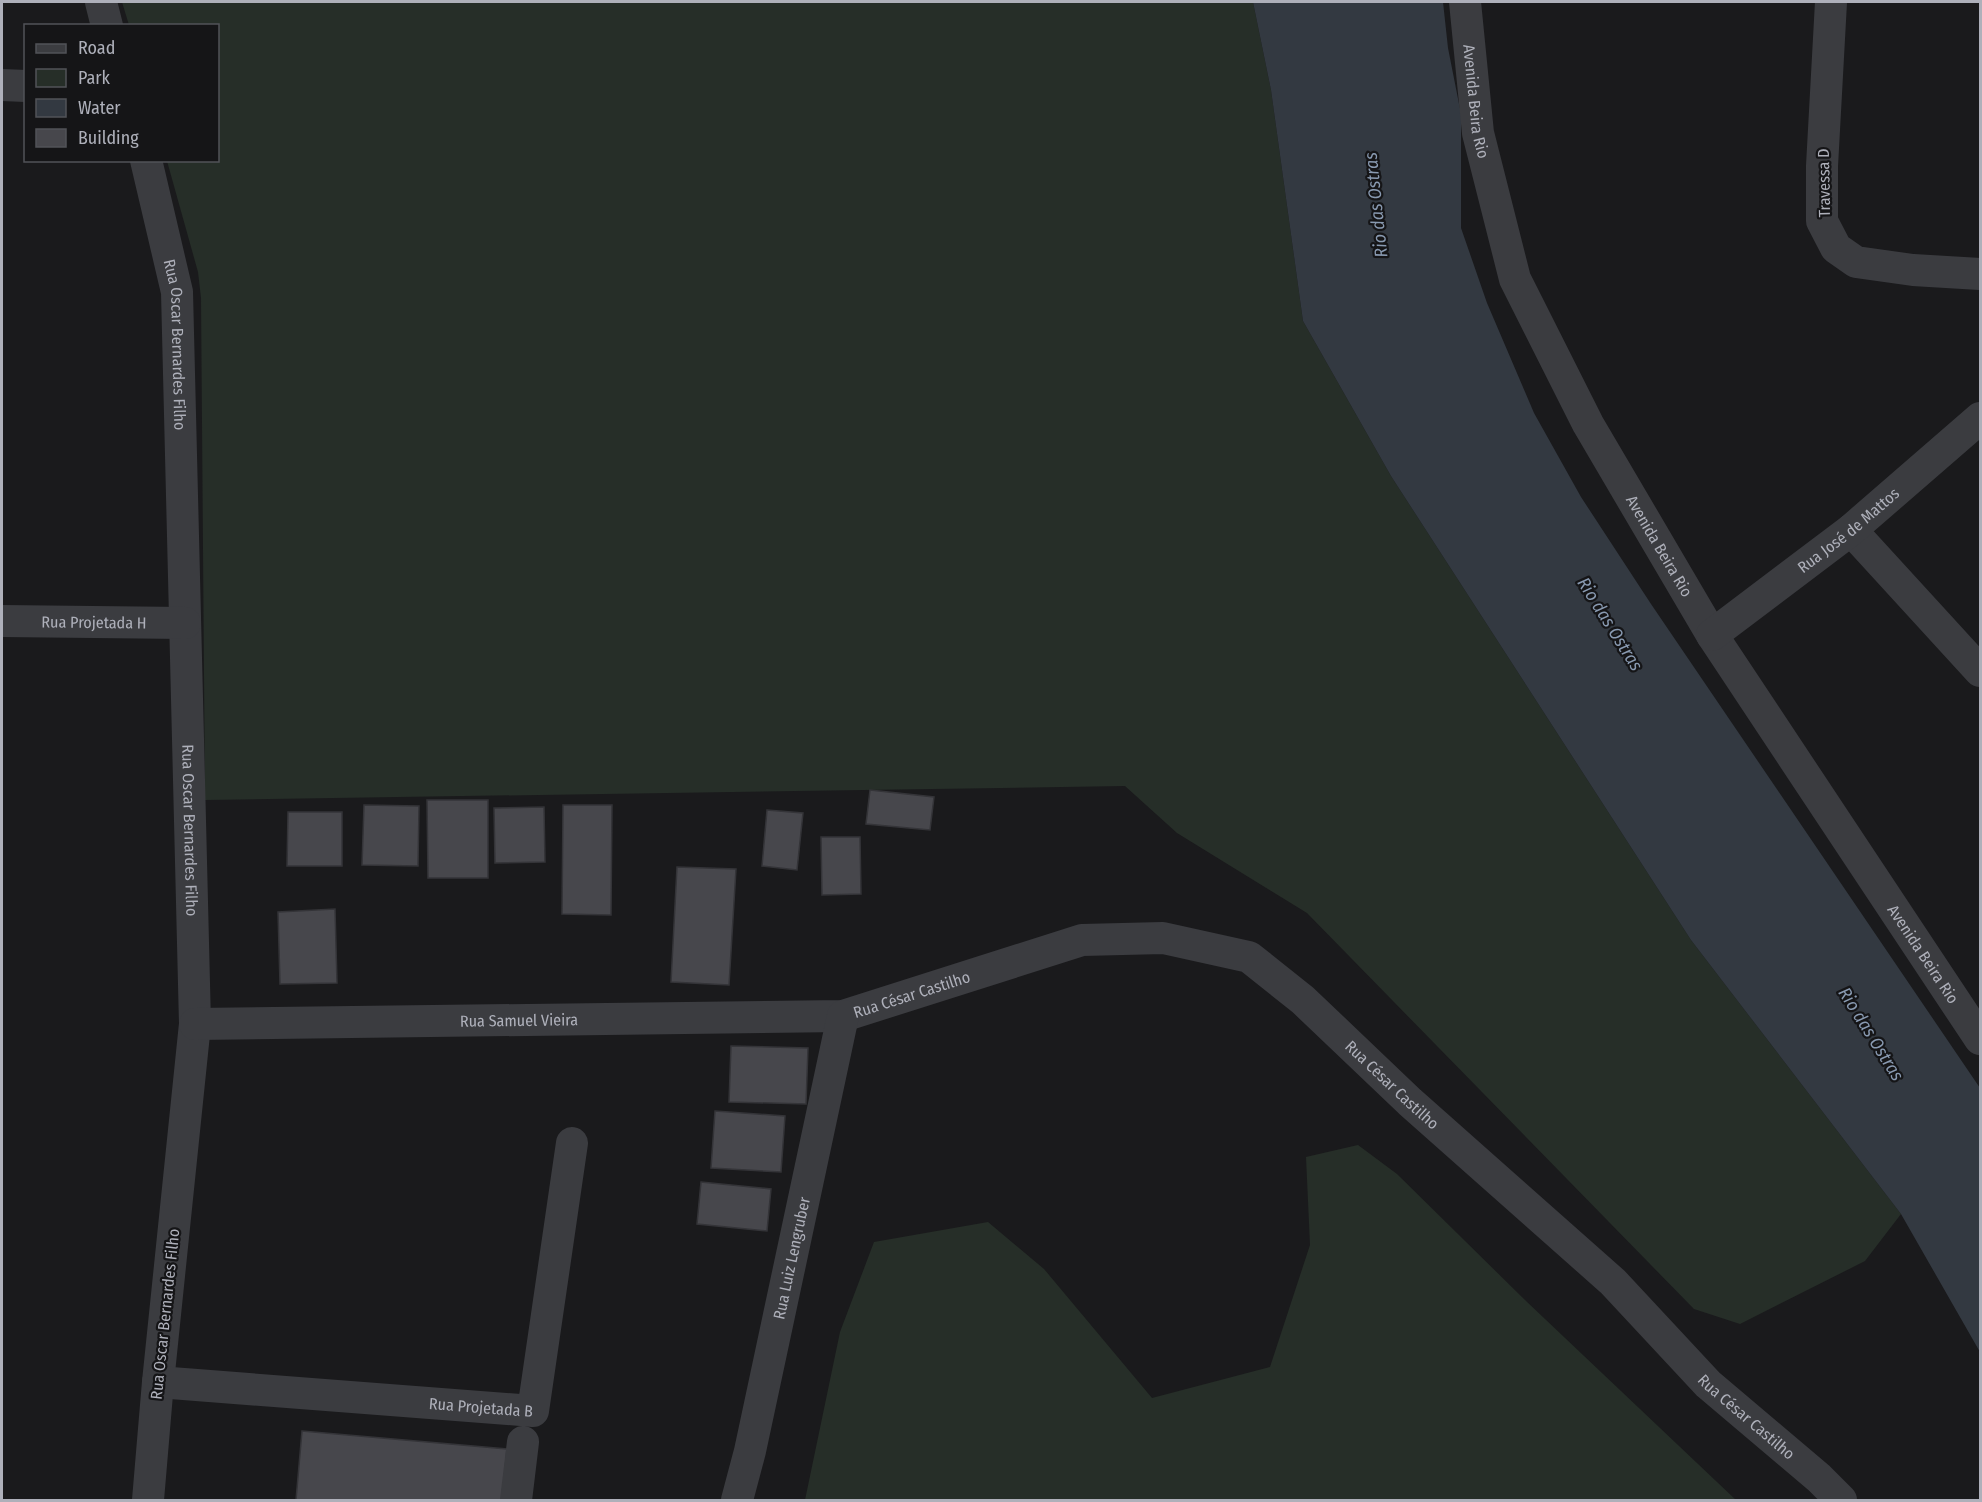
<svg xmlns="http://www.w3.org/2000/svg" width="1982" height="1502" font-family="'Fira Sans Condensed',sans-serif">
  <rect width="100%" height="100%" fill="#1a1a1c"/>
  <!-- green -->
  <g fill="#262e28">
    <path d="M122,2h1131l18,88 32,231 88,155 300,464 210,274 -36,47 -125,63 -46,-15 -387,-396 -130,-80 -52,-47 -920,14 -4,-502 -3,-26 -31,-111 51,-1v-134l-89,-1z"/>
    <path d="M1358,1145l39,29 129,127 210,199h-931l35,-168 34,-90 114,-20 56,47 108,129 118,-31 40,-122 -4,-88z"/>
  </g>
  <!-- water -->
  <path fill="#333941" d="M1253,2h190l5,46 13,66v114l26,75 47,110 47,84 70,107 329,484v264l-79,-138 -210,-274 -300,-464 -88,-155 -32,-231z"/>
  <!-- building -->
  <g fill="#47474c" stroke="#343438" stroke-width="1.5">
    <path d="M870,790l64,7 -4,33 -64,-6z"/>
    <path d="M427,800h61v78h-60z"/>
    <path d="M364,805l55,1 -1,60 -56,-1z"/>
    <path d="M563,805h49l-1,110 -49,-1z"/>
    <path d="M544,807l1,55 -50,1 -1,-55z"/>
    <path d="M767,810l36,3 -6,57 -35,-4z"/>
    <path d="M288,812h54v54h-55z"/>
    <path d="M821,837h39l1,57 -39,1z"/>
    <path d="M677,867l59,2 -7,116 -58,-3z"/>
    <path d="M335,909l2,74 -57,1 -2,-72z"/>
    <path d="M731,1046l77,2 -2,56 -77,-2z"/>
    <path d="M715,1111l70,5 -4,56 -70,-4z"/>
    <path d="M701,1182l70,7 -4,42 -70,-7z"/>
    <path d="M302,1431l205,18 -5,51h-206z"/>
  </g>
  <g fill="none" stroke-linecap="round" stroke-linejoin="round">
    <!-- street -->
    <g stroke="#3b3c40" stroke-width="32">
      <path d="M101,2l6,24"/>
      <path id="s1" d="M1465,2l13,131 37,146 73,145 124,211 268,404"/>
      <path d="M1831,2l-9,164v55l14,27 20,14 57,8 67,4"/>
      <path d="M2,85l24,1"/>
      <path id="s2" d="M146,160l31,132 18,732 -37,358 -10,118"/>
      <path d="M1851,530l129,141"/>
      <path id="s3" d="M2,621l183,2"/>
      <path id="s4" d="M1712,635l139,-105 129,-112"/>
      <path id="s5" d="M195,1024l648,-8 239,-76 81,-2 86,19 54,43 107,102 203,180 95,102 111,94 22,22"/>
      <path id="s6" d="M158,1382l375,29 39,-268"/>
      <path d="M516,1500l7,-58"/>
      <path id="s7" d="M737,1500l13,-49 93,-435"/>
    </g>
  </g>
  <g text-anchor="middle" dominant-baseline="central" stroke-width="4.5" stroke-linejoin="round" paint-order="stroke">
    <!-- street labels -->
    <g font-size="16" fill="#aeb0ba" stroke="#151517">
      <text stroke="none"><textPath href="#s1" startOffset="100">Avenida Beira Rio</textPath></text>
      <text transform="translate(1824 183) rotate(-91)">Travessa D</text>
      <text stroke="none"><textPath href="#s2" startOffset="188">Rua Oscar Bernardes Filho</textPath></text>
      <text stroke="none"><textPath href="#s4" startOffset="172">Rua José de Mattos</textPath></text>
      <text stroke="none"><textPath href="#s1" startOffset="586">Avenida Beira Rio</textPath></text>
      <text stroke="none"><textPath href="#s3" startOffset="92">Rua Projetada H</textPath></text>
      <text stroke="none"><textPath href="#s2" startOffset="674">Rua Oscar Bernardes Filho</textPath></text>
      <text stroke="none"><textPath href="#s1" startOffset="1072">Avenida Beira Rio</textPath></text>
      <text stroke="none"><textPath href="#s5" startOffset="720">Rua César Castilho</textPath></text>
      <text stroke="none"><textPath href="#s5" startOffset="324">Rua Samuel Vieira</textPath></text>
      <text stroke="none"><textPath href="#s5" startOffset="1260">Rua César Castilho</textPath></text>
      <text stroke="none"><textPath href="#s7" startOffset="248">Rua Luiz Lengruber</textPath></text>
      <text transform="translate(165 1314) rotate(-84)">Rua Oscar Bernardes Filho</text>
      <text stroke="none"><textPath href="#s6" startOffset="324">Rua Projetada B</textPath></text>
      <text stroke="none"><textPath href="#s5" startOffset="1746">Rua César Castilho</textPath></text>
    </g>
    <!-- water labels -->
    <g font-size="18" font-style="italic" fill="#899ab1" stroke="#151517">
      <text transform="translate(1376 205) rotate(-96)">Rio das Ostras</text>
      <text transform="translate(1610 624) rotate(58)">Rio das Ostras</text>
      <text transform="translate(1871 1034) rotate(58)">Rio das Ostras</text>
    </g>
  </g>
  <!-- border -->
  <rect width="1982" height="1502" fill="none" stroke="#aeb0ba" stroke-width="6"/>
  <!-- legend -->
  <rect x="24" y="24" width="195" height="138" fill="#151517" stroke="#525358" stroke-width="1.5"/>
  <rect x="36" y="44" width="30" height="9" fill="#3b3c40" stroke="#525358" stroke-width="1.5"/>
  <text x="78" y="54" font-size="18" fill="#aeb0ba">Road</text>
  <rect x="36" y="69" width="30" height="18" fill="#262e28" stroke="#525358" stroke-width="1.5"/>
  <text x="78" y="84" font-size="18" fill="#aeb0ba">Park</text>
  <rect x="36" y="99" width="30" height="18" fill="#333941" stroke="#525358" stroke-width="1.5"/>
  <text x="78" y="114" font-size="18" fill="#aeb0ba">Water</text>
  <rect x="36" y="129" width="30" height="18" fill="#47474c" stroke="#525358" stroke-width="1.5"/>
  <text x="78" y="144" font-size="18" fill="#aeb0ba">Building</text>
</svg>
